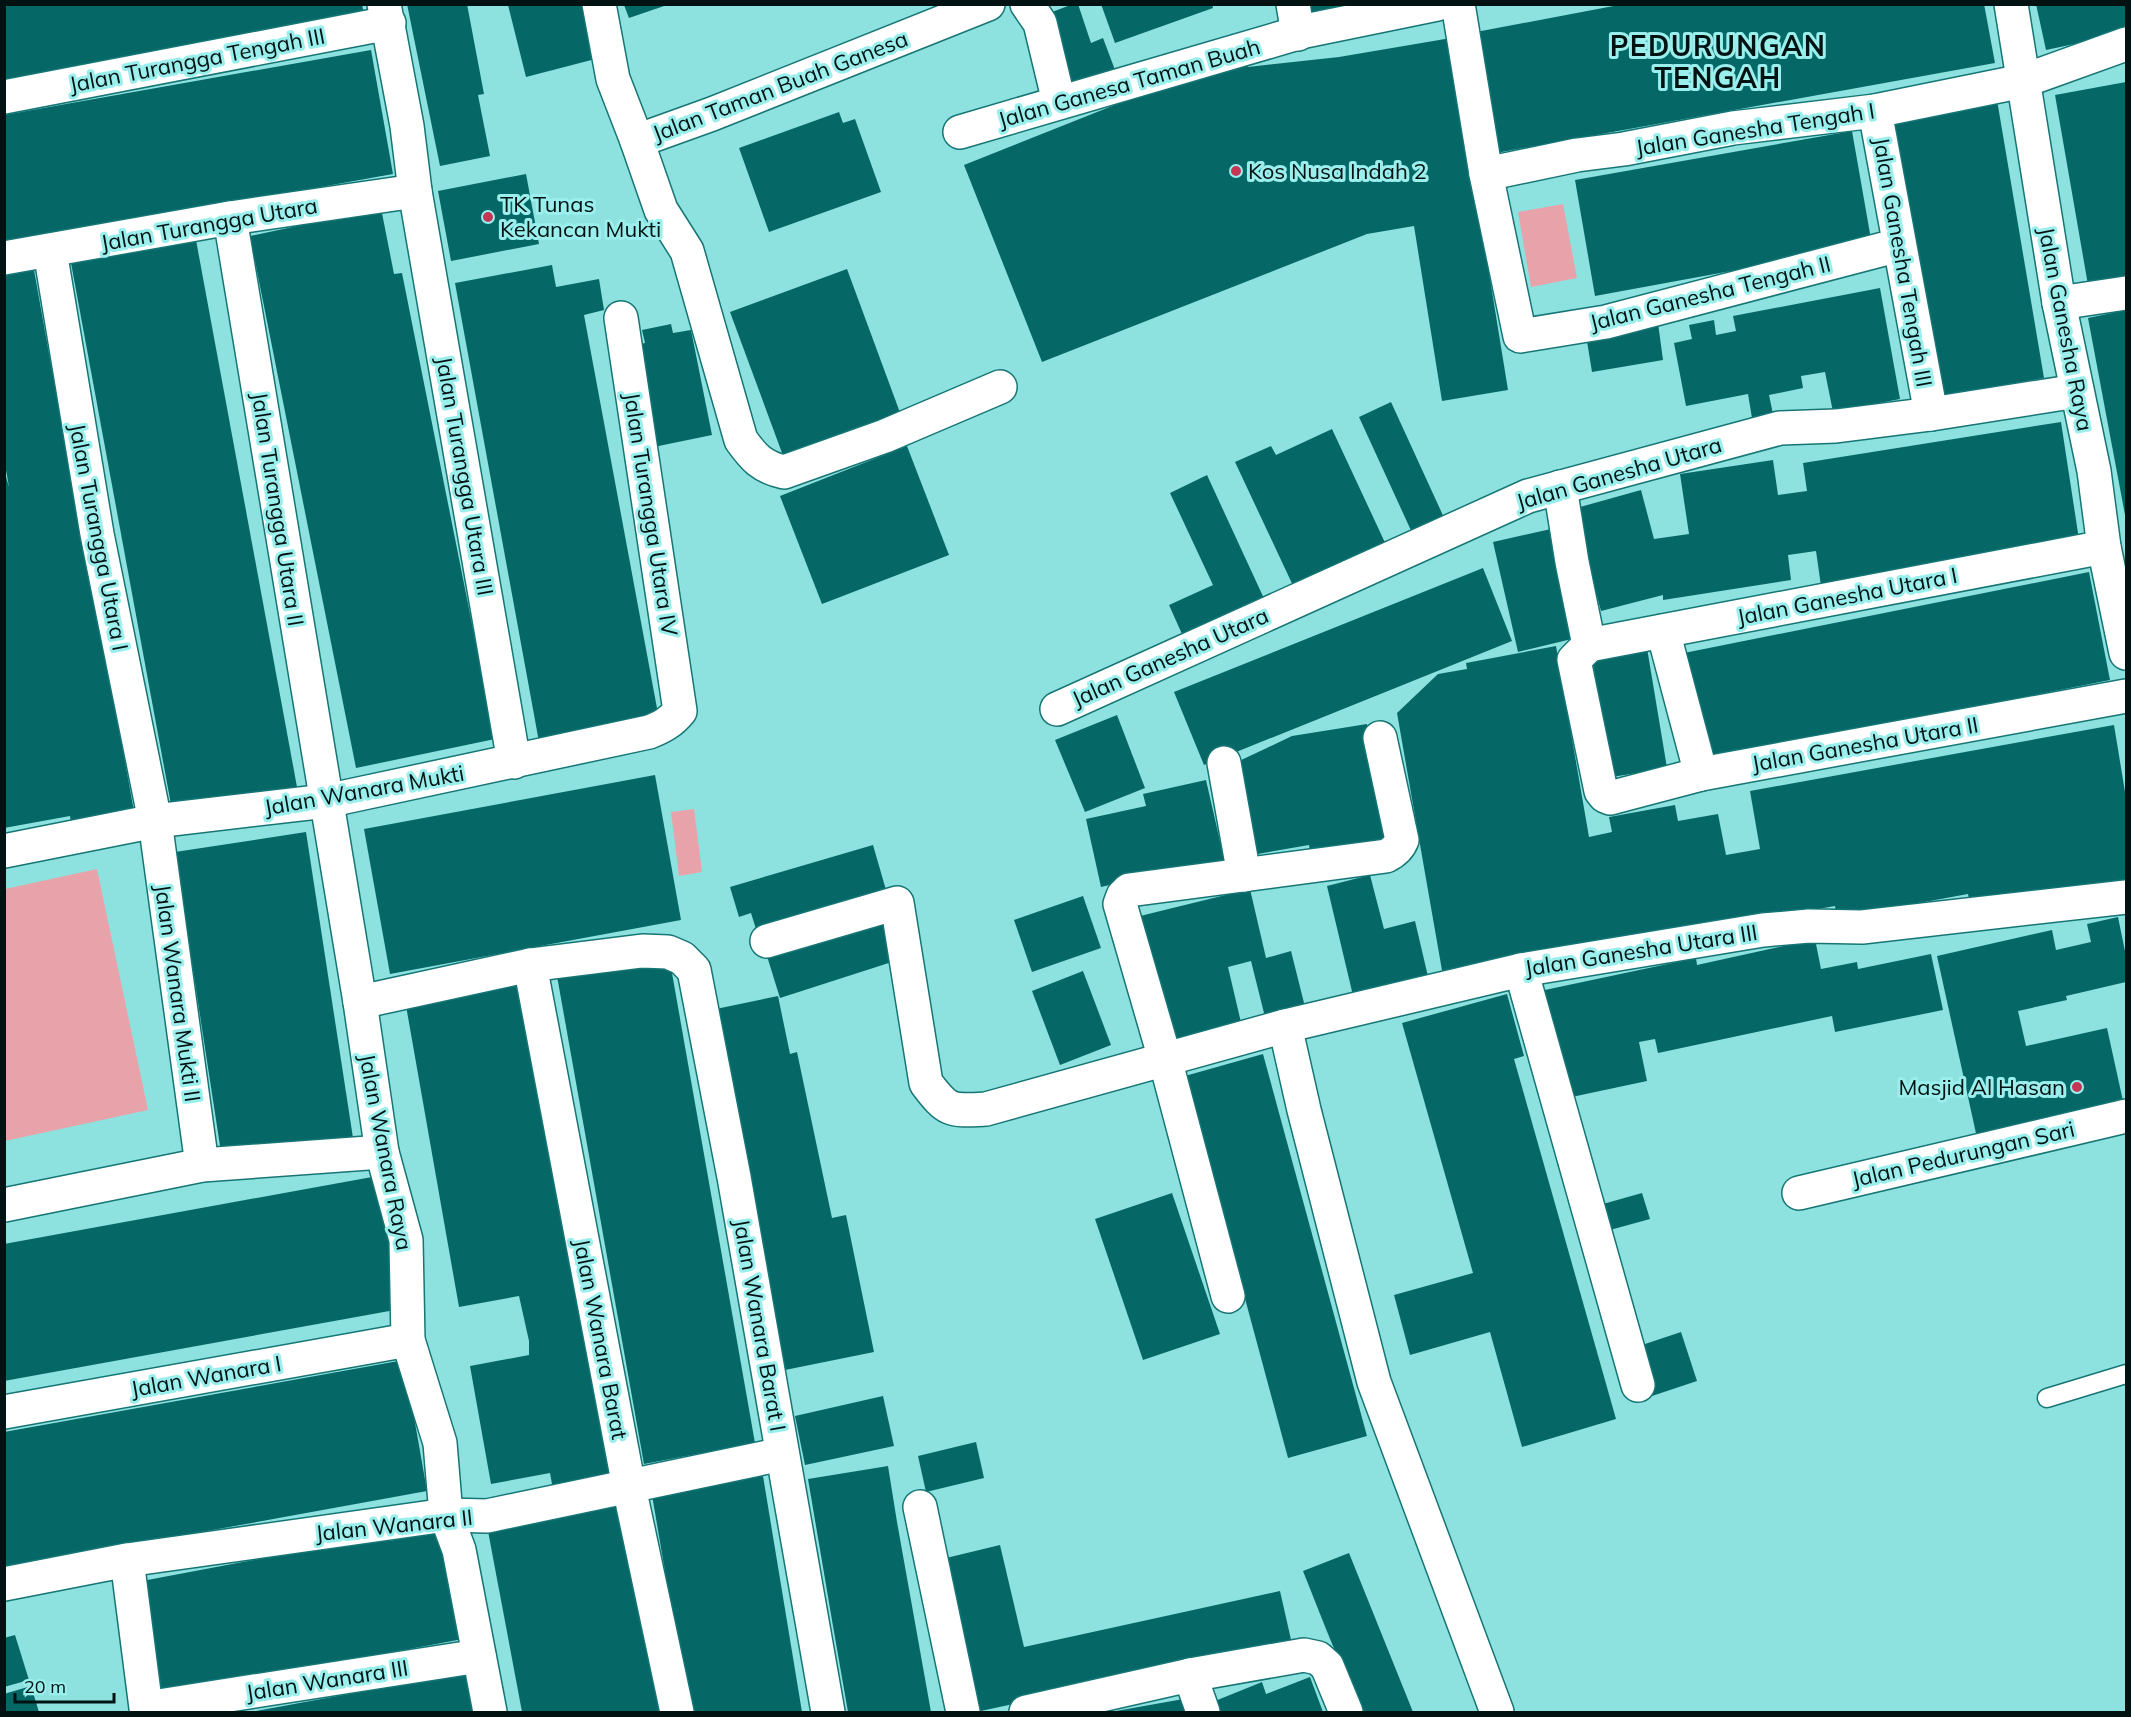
<svg xmlns="http://www.w3.org/2000/svg" width="2131" height="1717" font-family="Mulish,sans-serif">
  <rect width="100%" height="100%" fill="#8de2df"/>
  <!-- green -->
  <g fill="#e8a3aa">
    <path d="M1563,204l14,74 -46,9 -13,-75z"/>
    <path d="M694,809l8,63 -23,4 -8,-64z"/>
    <path d="M97,869l51,241 -143,31v-252z"/>
  </g>
  <!-- building -->
  <g fill="#056867">
    <path d="M4,4h358l3,16 -361,64z"/>
    <path d="M407,4h60l17,90 -6,1 12,61 -50,10z"/>
    <path d="M1073,4h5l13,39 12,-5 12,32 -43,15 -25,-71z"/>
    <path d="M1101,4h111l1,4 -98,35z"/>
    <path d="M1305,4h37l1,2 -37,7z"/>
    <path d="M1624,4h360l11,59 -499,90 -20,-121z"/>
    <path d="M2036,4h90v29l-80,17z"/>
    <path d="M508,5h81l14,52 -77,20z"/>
    <path d="M624,5h43l-38,13z"/>
    <path d="M1451,38l57,352 -66,11 -28,-175 -47,8 -325,128 -78,-197 279,-111 5,13 91,-10z"/>
    <path d="M371,50l22,124 -389,70v-129z"/>
    <path d="M2126,82v196l-38,7 -33,-190z"/>
    <path d="M1996,94l48,284 -102,18 -49,-283z"/>
    <path d="M839,112l4,11 12,-4 26,73 -112,40 -30,-84z"/>
    <path d="M1852,131l20,114 -277,51 -20,-116z"/>
    <path d="M526,174l13,70 -88,17 -13,-70z"/>
    <path d="M381,208l13,66 8,-1 93,466 -139,29 -106,-532z"/>
    <path d="M196,240l101,547 -125,23 -101,-547z"/>
    <path d="M552,265l4,22 43,-8 5,31 -20,5 75,404 -120,23 -84,-459z"/>
    <path d="M847,269l55,149 -117,43 -55,-149z"/>
    <path d="M34,270l19,106 11,47 71,394 -63,13 -2,-14 -66,12v-358l5,17 -5,-28v-183z"/>
    <path d="M1880,288l20,111 -67,13 -8,-40 -24,4 2,12 -34,7 4,19 -21,4 -4,-24 -62,12 -12,-63 18,-4 -3,-14 25,-5 2,15 20,-4 -3,-15z"/>
    <path d="M2126,310v205h-1l-37,-197z"/>
    <path d="M1658,323l5,37 -71,12 -6,-37z"/>
    <path d="M671,324l2,9 18,-3 21,105 -63,13 -21,-101 17,-4 -3,-13z"/>
    <path d="M1391,402l55,120 -32,15 -55,-120z"/>
    <path d="M2061,422l19,124 -259,40 -5,-35 -28,4 3,25 -128,20v-5l-62,16 -28,-102 68,-19 13,49 35,-5 -9,-60 93,-14 5,35 29,-4 -4,-28z"/>
    <path d="M1332,429l56,120 -92,43 -61,-130 36,-16 5,9z"/>
    <path d="M907,446l42,109 -127,49 -42,-108z"/>
    <path d="M1207,475l60,130 -81,38 -17,-38 44,-20 -43,-92z"/>
    <path d="M1551,529l25,109 -58,14 -25,-110z"/>
    <path d="M1483,568l29,73 -308,124 -30,-73z"/>
    <path d="M2089,572l21,108 -405,81 -21,-108z"/>
    <path d="M1556,646l33,191 23,-5 -3,-15 66,-12 3,16 40,-7 8,41 34,-6 -10,-58 364,-66 12,73v83l-155,28 -3,-15 -131,24 -2,-12 -392,70 -46,-263 41,-39 29,-5 -1,-6z"/>
    <path d="M1647,648l20,120 -55,9 -20,-120z"/>
    <path d="M1117,715l28,73 -60,24 -30,-72z"/>
    <path d="M1367,724l20,121 -76,12 -2,-12 -57,10 -15,-93 55,-26z"/>
    <path d="M655,775l26,145 -291,54 -26,-145z"/>
    <path d="M1206,780l19,83 -65,10 -59,14 -15,-68 60,-13 -3,-12z"/>
    <path d="M306,832l47,306 -131,21 -47,-307z"/>
    <path d="M873,845l13,45 -130,39 -5,-16 -12,4 -9,-30z"/>
    <path d="M1370,875l14,54 31,-8 15,64 -75,19 -28,-118z"/>
    <path d="M1250,889l16,69 25,-7 16,64 -40,10 -16,-64 -23,6 15,64 -71,17 -36,-131z"/>
    <path d="M1083,896l18,52 -69,24 -18,-52z"/>
    <path d="M884,915l14,45 -118,38 -14,-45z"/>
    <path d="M2118,917l8,39v26l-60,14 1,4 -49,11 8,35 81,-18 16,73 -144,46 -42,-191 115,-26 4,20 35,-8 -4,-18z"/>
    <path d="M1815,939l6,30 36,-7 1,7 73,-15 12,56 -108,22 -3,-16 -174,37 -3,-14 -16,3 8,39 -80,17 -27,-107 156,-33 1,7z"/>
    <path d="M669,956l86,487 -111,21 -87,-488z"/>
    <path d="M1083,971l28,74 -51,20 -28,-74z"/>
    <path d="M524,978l89,505 -59,12 -4,-22 -59,11 -21,-118 59,-11v-14l-10,-45 -60,11 -54,-307z"/>
    <path d="M1507,994l17,62 -10,3 102,360 -94,28 -32,-115 -80,23 -16,-60 79,-22 -71,-250z"/>
    <path d="M778,996l12,58 7,-2 35,166 14,-3 28,137 -89,18 -74,-360z"/>
    <path d="M1263,1054l104,382 -79,22 -103,-382z"/>
    <path d="M383,1175l23,133 -402,73v-137z"/>
    <path d="M1172,1193l48,141 -77,26 -48,-141z"/>
    <path d="M1642,1193l8,26 -40,11 -7,-26z"/>
    <path d="M1681,1332l16,49 -45,15 -16,-49z"/>
    <path d="M404,1360l23,131 -423,77v-136z"/>
    <path d="M883,1396l11,50 -89,19 -10,-49z"/>
    <path d="M976,1442l8,36 -58,14 -8,-36z"/>
    <path d="M888,1466l9,56 34,190h-83l-15,-86 -25,-147z"/>
    <path d="M763,1476l39,236h-113l-37,-217z"/>
    <path d="M619,1505l40,207h-137l-34,-181z"/>
    <path d="M443,1531l20,108 -301,56 -20,-114 245,-46 2,6z"/>
    <path d="M1000,1545l24,102 256,-56 12,53 -316,68 -34,-153z"/>
    <path d="M1349,1553l64,159h-53l-34,-83 -23,-58z"/>
    <path d="M15,1635l14,45 -25,7v-49z"/>
    <path d="M468,1672l7,40h-219v-1z"/>
    <path d="M1310,1677l13,35h-104l-4,-11 47,-19 4,12z"/>
    <path d="M31,1686l8,26h-35v-18z"/>
    <path d="M1189,1698l2,14h-75v-1z"/>
  </g>
  <g fill="none" stroke-linecap="round" stroke-linejoin="round">
    <!-- lane casing -->
    <g stroke="#167675" stroke-width="21">
      <path id="lane" d="M2047,1398l79,-24"/>
    </g>
    <!-- street casing -->
    <g stroke="#167675" stroke-width="36">
      <g id="street">
        <path d="M384,4l23,122 8,65 99,571"/>
        <path d="M599,4l14,75 24,62 75,-27 276,-110"/>
        <path d="M1027,4l13,19 19,79"/>
        <path d="M1293,4l5,30"/>
        <path d="M1458,4l28,170 34,162 86,-14 293,-77"/>
        <path d="M2011,4l48,299 35,168 10,76 22,106"/>
        <path d="M4,97l385,-74"/>
        <path d="M1875,111l56,303"/>
        <path d="M960,132l345,-101 132,-27"/>
        <path d="M637,141l24,69 26,41 54,189c13,18 21,27 43,32l101,-36 115,-49"/>
        <path d="M1486,174l91,-19 47,-6 109,-21 142,-17 148,-30 103,-37"/>
        <path d="M230,218l130,784 22,150 24,88 2,100 32,103 6,72 13,35 31,162"/>
        <path d="M50,251l47,283 58,287 47,344"/>
        <path d="M4,258l226,-40 185,-27"/>
        <path d="M2059,303l67,-10"/>
        <path d="M1560,487l12,75 17,83"/>
        <path d="M1663,631l38,143"/>
        <path d="M1589,645l-15,15 27,131 4,5 5,2 91,-24 425,-78"/>
        <path d="M1589,645l515,-98"/>
        <path d="M1057,709l471,-213 252,-68 56,-2 95,-12 146,-23"/>
        <path d="M1224,763l20,112"/>
        <path d="M4,851l151,-30 171,-20 323,-69c13,-5 22,-10 31,-21l-59,-393"/>
        <path d="M767,941l130,-38 29,180c22,29 24,28 60,26l299,-83 236,-56 242,-40 46,-4 53,1 264,-30"/>
        <path d="M530,965l99,522 48,225"/>
        <path d="M1521,970l117,415"/>
        <path d="M360,1002l170,-37 112,-14 26,1 14,6 12,12 40,207 94,535"/>
        <path d="M1285,1026l19,84 70,272 123,330"/>
        <path d="M1799,1193l327,-77"/>
        <path d="M4,1205l198,-40 180,-13"/>
        <path d="M1228,1296l-63,-237 -45,-155 3,-8 6,-6 257,-34c8,-4 13,-8 16,-16l-22,-102"/>
        <path d="M4,1412l404,-72"/>
        <path d="M920,1507l43,205"/>
        <path d="M127,1560l19,148 333,-52"/>
        <path d="M4,1584l123,-24 319,-45 41,1 295,-62"/>
        <path d="M1190,1675l13,37"/>
        <path d="M1026,1712l164,-37 114,-20 14,3 9,8 19,46"/>
      </g>
    </g>
    <!-- lane -->
    <use href="#lane" stroke="#fff" stroke-width="18"/>
    <!-- street -->
    <use href="#street" stroke="#fff" stroke-width="33"/>
  </g>
  <!-- markers -->
  <g fill="#c53554" stroke="#9aefed" stroke-width="2">
    <circle cx="1236" cy="171" r="6"/>
    <circle cx="488" cy="217" r="6"/>
    <circle cx="2077" cy="1087" r="6"/>
  </g>
  <g text-anchor="middle" dominant-baseline="central" stroke-width="6" stroke-linejoin="round" paint-order="stroke">
    <!-- street labels -->
    <g font-size="22" fill="#001212" stroke="#9aefed">
      <text transform="translate(197 60) rotate(-11)">Jalan Turangga Tengah III</text>
      <text transform="translate(1129 83) rotate(-16)">Jalan Ganesa Taman Buah</text>
      <text transform="translate(780 86) rotate(-21)">Jalan Taman Buah Ganesa</text>
      <text transform="translate(1755 129) rotate(-9)">Jalan Ganesha Tengah I</text>
      <text transform="translate(209 224) rotate(-10)">Jalan Turangga Utara</text>
      <text transform="translate(1903 262) rotate(80)">Jalan Ganesha Tengah III</text>
      <text transform="translate(1710 293) rotate(-14)">Jalan Ganesha Tengah II</text>
      <text transform="translate(2066 329) rotate(79)">Jalan Ganesha Raya</text>
      <text transform="translate(1619 473) rotate(-16)">Jalan Ganesha Utara</text>
      <text transform="translate(465 476) rotate(80)">Jalan Turangga Utara III</text>
      <text transform="translate(278 509) rotate(81)">Jalan Turangga Utara II</text>
      <text transform="translate(651 514) rotate(81)">Jalan Turangga Utara IV</text>
      <text transform="translate(99 537) rotate(79)">Jalan Turangga Utara I</text>
      <text transform="translate(1847 596) rotate(-11)">Jalan Ganesha Utara I</text>
      <text transform="translate(1170 657) rotate(-24)">Jalan Ganesha Utara</text>
      <text transform="translate(1865 744) rotate(-10)">Jalan Ganesha Utara II</text>
      <text transform="translate(364 790) rotate(-10)">Jalan Wanara Mukti</text>
      <text transform="translate(1641 950) rotate(-9)">Jalan Ganesha Utara III</text>
      <text transform="translate(178 993) rotate(82)">Jalan Wanara Mukti II</text>
      <text transform="translate(386 1152) rotate(79)">Jalan Wanara Raya</text>
      <text transform="translate(1963 1154) rotate(-13)">Jalan Pedurungan Sari</text>
      <text transform="translate(760 1325) rotate(80)">Jalan Wanara Barat I</text>
      <text transform="translate(601 1339) rotate(79)">Jalan Wanara Barat</text>
      <text transform="translate(206 1376) rotate(-10)">Jalan Wanara I</text>
      <text transform="translate(394 1525) rotate(-6)">Jalan Wanara II</text>
      <text transform="translate(327 1680) rotate(-9)">Jalan Wanara III</text>
    </g>
    <!-- poi labels -->
    <g font-size="22" fill="#001212" stroke="#9aefed" text-anchor="start">
      <text x="1248" y="171">Kos Nusa Indah 2</text>
      <text x="500" y="204">TK Tunas<tspan x="500" dy="25">Kekancan Mukti</tspan></text>
      <text x="2065" y="1087" text-anchor="end">Masjid Al Hasan</text>
    </g>
    <!-- district labels -->
    <g font-size="28" font-weight="bold" letter-spacing="1.5" fill="#001212" stroke="#9aefed">
      <text x="1718" y="45">PEDURUNGAN<tspan x="1718" dy="32">TENGAH</tspan></text>
    </g>
  </g>
  <!-- border -->
  <rect width="2131" height="1717" fill="none" stroke="#001212" stroke-width="12"/>
  <!-- scale -->
  <path d="M15 1693v9h99v-9" fill="none" stroke="#001212" stroke-width="3"/>
  <text x="24" y="1693" font-size="18" fill="#001212" stroke="#9aefed" stroke-width="4.5" paint-order="stroke">20 m</text>
</svg>
